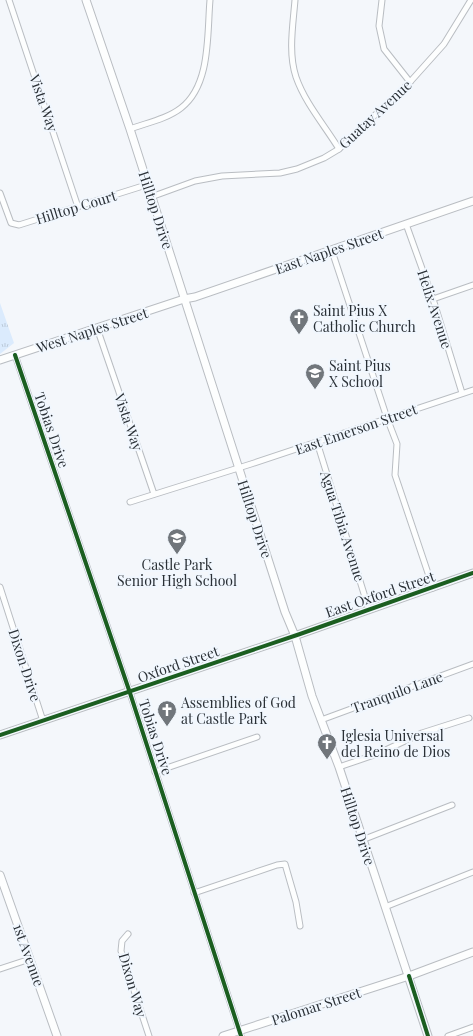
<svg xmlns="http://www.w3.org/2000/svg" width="473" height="1036" font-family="'Playfair Display',serif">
  <defs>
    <pattern id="grass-tufts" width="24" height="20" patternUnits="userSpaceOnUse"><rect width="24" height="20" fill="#dbebfd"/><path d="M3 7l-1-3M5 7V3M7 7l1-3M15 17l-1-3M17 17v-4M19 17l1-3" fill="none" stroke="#bccad9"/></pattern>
  </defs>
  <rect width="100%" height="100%" fill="#f4f7fb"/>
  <!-- grass -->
  <path fill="url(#grass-tufts)" d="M0,303l14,40 -14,11z"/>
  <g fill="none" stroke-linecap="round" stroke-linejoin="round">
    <!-- street casing -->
    <g stroke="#b9bdc2" stroke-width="7">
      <g id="street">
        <path d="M9,0l69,207"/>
        <path d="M295,0c-2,25 -7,53 1,77 9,26 29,49 43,72"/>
        <path d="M382,0l-3,26 5,23 26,33"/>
        <path d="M130,129c16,-6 37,-10 51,-21 30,-23 26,-74 29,-108"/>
        <path d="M0,193l11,30 8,2 127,-40"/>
        <path d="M151,197l44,-16 27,-5 58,-3 17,-4 27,-11 15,-9 71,-67 34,-38 27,-44"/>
        <path d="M406,224l27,75 29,94"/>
        <path d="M332,251l55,167 10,26 -2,31 38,113"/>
        <path d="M433,299l40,-14"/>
        <path d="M97,328l57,166"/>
        <path d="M15,355l115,338 111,343"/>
        <path d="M317,442l52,168"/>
        <path d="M130,502l121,-38 222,-74"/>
        <path d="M0,587l43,134"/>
        <path d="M321,720l152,-56"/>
        <path d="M339,767l38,-13 45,-21 47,-15"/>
        <path d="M155,772l102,-35"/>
        <path d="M362,840l90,-35"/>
        <path d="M194,893l83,-28 8,-1 11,38 4,24"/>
        <path d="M385,907l88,-35"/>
        <path d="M128,934l-6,7 -1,10 28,85"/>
        <path d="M0,969l30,-10"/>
        <path d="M448,1036l25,-9"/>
      </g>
    </g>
    <!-- secondary casing -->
    <g stroke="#b9bdc2" stroke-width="9">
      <g id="secondary">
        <path d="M86,0l44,129 155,483 10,24 17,60 27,71 89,269"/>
        <path d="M0,360l184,-61 11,-2 278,-96"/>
        <path d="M0,735l300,-101 173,-61"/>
        <path d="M0,875l57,161"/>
        <path d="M223,1036l186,-60 64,-24"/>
      </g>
    </g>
    <!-- street -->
    <use href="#street" stroke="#fdfefe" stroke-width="5"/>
    <!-- secondary -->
    <use href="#secondary" stroke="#fdfefe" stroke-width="7"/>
    <!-- cycleway casing -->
    <g stroke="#f1f7fe" stroke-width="6">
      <g id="cycleway">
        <path d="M15,355l115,338 111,343"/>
        <path d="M0,735l300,-101 173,-61"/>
        <path d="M409,976l19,60"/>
      </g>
    </g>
    <!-- cycleway -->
    <use href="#cycleway" stroke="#1b5e20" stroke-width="4"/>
  </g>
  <!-- icons -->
  <defs>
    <g id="church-pin" transform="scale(1)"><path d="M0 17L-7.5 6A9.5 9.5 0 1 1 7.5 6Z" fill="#71767b" stroke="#f1f7fe"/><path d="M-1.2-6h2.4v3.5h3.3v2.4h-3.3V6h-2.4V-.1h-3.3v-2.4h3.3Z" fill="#fff"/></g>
    <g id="school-pin" transform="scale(1)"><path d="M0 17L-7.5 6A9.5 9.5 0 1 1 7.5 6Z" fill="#71767b" stroke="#f1f7fe"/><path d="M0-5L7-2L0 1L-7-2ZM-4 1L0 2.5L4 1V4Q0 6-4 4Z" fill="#fff"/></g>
  </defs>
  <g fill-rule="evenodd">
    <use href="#church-pin" x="299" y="318"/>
    <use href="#school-pin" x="315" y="373"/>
    <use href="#school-pin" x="177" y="538"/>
    <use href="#church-pin" x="167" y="710"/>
    <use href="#church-pin" x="327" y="743"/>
  </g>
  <g text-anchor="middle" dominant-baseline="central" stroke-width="4" stroke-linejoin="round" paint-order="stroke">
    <!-- street labels -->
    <g font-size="14" fill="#2a3036" stroke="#f1f7fe">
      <text transform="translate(44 103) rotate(71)">Vista Way</text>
      <text transform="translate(375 114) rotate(-43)">Guatay Avenue</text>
      <text transform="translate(76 207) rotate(-17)">Hilltop Court</text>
      <text transform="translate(156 210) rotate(72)">Hilltop Drive</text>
      <text transform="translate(329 251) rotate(-19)">East Naples Street</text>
      <text transform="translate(435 309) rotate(72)">Helix Avenue</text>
      <text transform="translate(92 330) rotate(-18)">West Naples Street</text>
      <text transform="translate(129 422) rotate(71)">Vista Way</text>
      <text transform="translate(356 429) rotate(-19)">East Emerson Street</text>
      <text transform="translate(52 430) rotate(71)">Tobias Drive</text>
      <text transform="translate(255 519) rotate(72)">Hilltop Drive</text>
      <text transform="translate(343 526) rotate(72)">Agua Tibia Avenue</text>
      <text transform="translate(380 594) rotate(-19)">East Oxford Street</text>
      <text transform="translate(178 664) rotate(-19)">Oxford Street</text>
      <text transform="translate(25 665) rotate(72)">Dixon Drive</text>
      <text transform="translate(397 692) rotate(-20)">Tranquilo Lane</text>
      <text transform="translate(156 737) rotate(72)">Tobias Drive</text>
      <text transform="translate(358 826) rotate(72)">Hilltop Drive</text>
      <text transform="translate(29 955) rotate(70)">1st Avenue</text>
      <text transform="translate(133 985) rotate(74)">Dixon Way</text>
      <text transform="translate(316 1006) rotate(-18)">Palomar Street</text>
    </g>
    <!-- poi labels -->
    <g font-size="14" fill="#2a3036" stroke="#f1f7fe" text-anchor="start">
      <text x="313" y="310">Saint Pius X<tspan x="313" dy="16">Catholic Church</tspan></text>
      <text x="329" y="365">Saint Pius<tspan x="329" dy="16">X School</tspan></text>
      <text x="177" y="564" text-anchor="middle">Castle Park<tspan x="177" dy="16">Senior High School</tspan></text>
      <text x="181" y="702">Assemblies of God<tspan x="181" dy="16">at Castle Park</tspan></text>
      <text x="341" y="735">Iglesia Universal<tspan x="341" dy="16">del Reino de Dios</tspan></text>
    </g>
  </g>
</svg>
